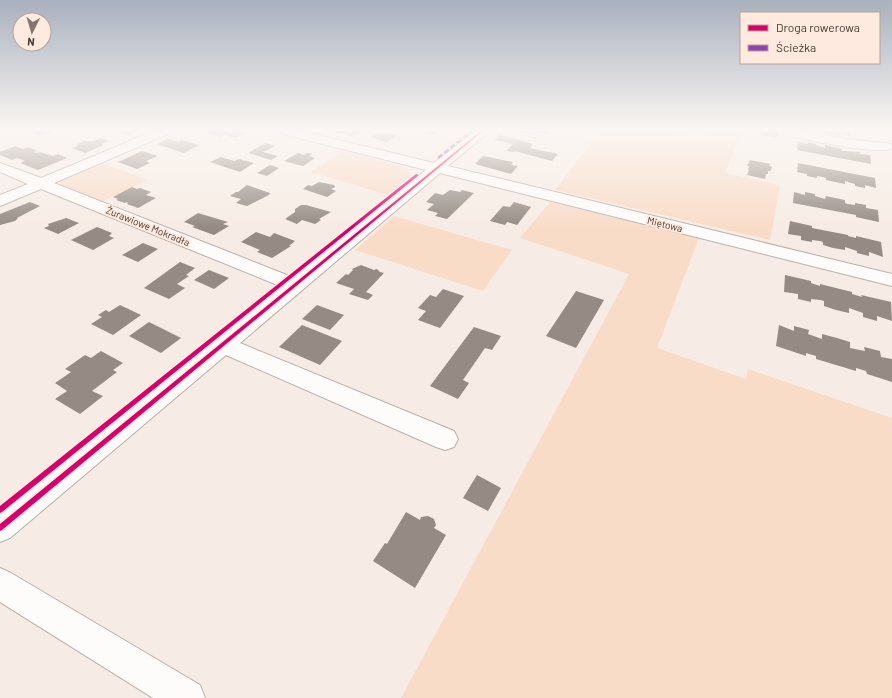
<svg xmlns="http://www.w3.org/2000/svg" width="892" height="698" font-family="Barlow,sans-serif">
  <rect width="100%" height="100%" fill="#f7ece5"/>
  <!-- green -->
  <g fill="#f9dcc8">
    <path d="M600,131h70l34,7 4,-7h35l-18,42 55,12 -10,55 -215,-50z"/>
    <path d="M343,151l64,17 4,7 -23,20 -77,-23z"/>
    <path d="M101,163l47,17 -47,22 -42,-17 2,-4z"/>
    <path d="M550,202l149,36 -42,110 89,31 2,-10 144,49v280h-491l228,-424 -109,-36z"/>
    <path d="M394,216l118,34 -29,41 -128,-41z"/>
  </g>
  <!-- building -->
  <g fill="#958b84">
    <path d="M31,131h24l-12,4 -10,-1 3,-2z"/>
    <path d="M115,131h24l-10,4z"/>
    <path d="M209,131h30l8,2 -11,5 -11,-3 -4,2 -15,-5z"/>
    <path d="M331,131h31l-10,5z"/>
    <path d="M380,131l17,4 -10,7 -17,-5 3,-2h-3z"/>
    <path d="M417,131h22l-6,4z"/>
    <path d="M517,131h33l-4,3 -12,-2 -2,2z"/>
    <path d="M760,131h19l-3,7 -17,-3z"/>
    <path d="M824,131h25l1,5 -10,-2v2l-16,-3z"/>
    <path d="M500,135l33,9 -3,4 28,6 -6,7 -37,-10 -1,1 -8,-1 7,-7 -19,-4z"/>
    <path d="M102,138l8,3 -9,3 3,1 -19,8 -13,-5 6,-2 -2,-1 7,-4h10z"/>
    <path d="M169,139l9,3 4,-2 17,5 -15,8 -27,-9z"/>
    <path d="M798,142l10,2v-2l9,2 -1,1 9,3v-3l9,2 8,2v2h3l15,1v2l10,1 1,9 -74,-14z"/>
    <path d="M266,143l9,3 -12,6 15,4 -7,4 -23,-7z"/>
    <path d="M15,146l8,3 5,-2 9,4 -4,1 3,1 4,-1 13,4 5,-2 9,4 -29,12 -18,-7 5,-2 -8,-3 -5,2 -12,-5v-3z"/>
    <path d="M142,151l16,5 -12,5 4,2 -13,6 -19,-7z"/>
    <path d="M298,153l6,2 3,-2 6,1 -4,2 6,2 -12,8 -19,-5z"/>
    <path d="M483,156l30,6 -2,3 7,1 -7,8 -36,-10z"/>
    <path d="M221,157l13,4 5,-2 15,4 -14,9 -30,-10z"/>
    <path d="M750,160l20,4 -1,2h3l-1,5h-3v3h-2l-1,5 -18,-4 2,-5h-1l1,-4h-2z"/>
    <path d="M798,163l77,15 1,10 -11,-3v3l-10,-2v-2l-10,-3v3l-10,-2 -9,-2v-2l-3,-1 -6,-1v2l-10,-2v-2l-10,-2z"/>
    <path d="M270,165l9,3 -12,8 -10,-3z"/>
    <path d="M319,182l15,3 1,2 -4,2 5,2 -9,6 -24,-8 5,-4 4,1z"/>
    <path d="M247,185l23,8 -1,2 -22,11 -11,-3 5,-4 -11,-3 6,-4h2z"/>
    <path d="M132,187l5,2 3,-1 11,4 -5,3 10,3 -18,10 -11,-4 1,-1 -1,-1 -2,1 -9,-3 2,-1 -5,-2z"/>
    <path d="M450,190l10,2 2,-2 12,3 -27,26 -12,-3 3,-3 -11,-3 7,-6 -8,-2 9,-9 8,2z"/>
    <path d="M794,192l11,3v-3l10,2v2l10,3 1,-3 9,2 10,2v3l3,1 7,1v-2l11,2v3l12,2 1,12 -23,-5v-2l-63,-12z"/>
    <path d="M30,202l10,4 -23,12h1l-3,3 -15,4v-11z"/>
    <path d="M514,202l17,5 -14,18 -10,-3 -2,3 -15,-4 13,-15 7,1z"/>
    <path d="M301,205h5l25,7 -12,7 2,1 -6,4 -13,-4 -5,4 -12,-5 10,-7v-3z"/>
    <path d="M198,213l30,9 -5,2 6,2 -15,9 -22,-8 3,-1 -11,-4z"/>
    <path d="M66,218l13,5 -21,11 -14,-6 5,-2 -1,-2z"/>
    <path d="M790,221l22,5v2l36,7v1l8,2v-2l25,6 2,15 -14,-5v4l-12,-3v-2l-12,-4v3l-12,-2 -10,-3v-3l-3,-1 -8,-1v2l-11,-2v-4l-13,-2z"/>
    <path d="M97,227l15,6 -3,3 5,2 -21,12 -22,-10z"/>
    <path d="M256,232l14,5 4,-4 21,8 -6,5h2l-19,12 -15,-6 3,-2 -19,-8z"/>
    <path d="M143,243l15,6 -20,13 -16,-7z"/>
    <path d="M180,262l15,6 -9,7 3,1 -12,8 8,4 -16,11 -25,-11z"/>
    <path d="M361,265l13,5 3,-1 3,3 4,1 -18,19 7,3 -5,5 -19,-6 5,-5 -18,-6 10,-9 2,1 5,-5 -1,-1z"/>
    <path d="M209,270l20,8 -15,11 -20,-9z"/>
    <path d="M785,275l26,6v2l9,3v-2l32,8v2l10,3 -1,-2 30,7 1,19 -15,-5v5l-14,-4v-4l-14,-5v5l-13,-3 -12,-4v-5l-4,-1 -9,-1v3l-13,-3v-5l-14,-2z"/>
    <path d="M443,289l21,7 -24,32 -22,-8 8,-9 -8,-3 12,-13 6,2z"/>
    <path d="M576,291l28,9 -28,48 -30,-12z"/>
    <path d="M120,305l21,10 -28,20 -22,-11 11,-7 -4,-2 8,-5 3,2z"/>
    <path d="M317,305l27,10 -14,15 -28,-11z"/>
    <path d="M149,322l32,16 -20,15 -32,-17z"/>
    <path d="M302,325l40,16 -22,24 -41,-18z"/>
    <path d="M779,325l15,6v-5l15,4 -1,4 14,5v-5l15,4 13,4v6l15,3 -1,-4 16,4 1,6 11,2v23l-25,-8 -1,-3 -10,-3v3l-40,-12v-3l-10,-3v3l-30,-10z"/>
    <path d="M474,327l27,9 -9,14 -7,-2 -22,32 6,3 -11,16 -28,-13z"/>
    <path d="M101,351l22,12 -10,7 4,2 -25,19 11,5 -23,18 -25,-15 12,-8 -12,-8 16,-11 -6,-3 20,-14 6,3z"/>
    <path d="M477,475l24,13 -13,23 -25,-13z"/>
    <path d="M406,512l14,8 1,-3 7,-1 6,3 2,6 -2,3 12,7 -31,53 -42,-27 12,-18 2,1z"/>
  </g>
  <g fill="none" stroke-linecap="round" stroke-linejoin="round">
    <!-- minor casing -->
    <g stroke="#b9afa8" stroke-width="2">
      <g id="minor">
        <path d="M154,131h16l-2,3 -114,49 238,94 134,-107 -143,-36 -2,-3h20l133,32 41,-32h13l-2,3 -38,32 444,108v12l-452,-113 -200,170 214,88 4,8 -4,8 -9,3 -9,-3 -210,-92 -216,183 -10,4v-33l280,-223 -239,-97 -41,17v-11l28,-11 -28,-12v-9l41,15z"/>
        <path d="M793,131h7l53,9 33,3 5,1 1,4c-8,8 -84,-8 -99,-11l-1,-3z"/>
        <path d="M0,568l11,5 189,112 5,13h-52l-153,-96z"/>
      </g>
    </g>
    <!-- minor -->
    <use href="#minor" fill="#fefcfb" fill-rule="evenodd"/>
    <!-- quiet -->
    <path stroke="#8e44ad" stroke-width="2.5" stroke-dasharray="5.5 2.5" stroke-linecap="butt" d="M438,158l34,-27"/>
    <!-- cycleway casing -->
    <g stroke="#feeade" stroke-width="3">
      <g id="cycleway">
        <path d="M481,131h2l-481,399 -2,1v-7z"/>
        <path d="M416,174l3,1 -417,337 -2,1v-7z"/>
      </g>
    </g>
    <!-- cycleway -->
    <use href="#cycleway" fill="#d6006c" fill-rule="evenodd"/>
  </g>
  <!-- sky -->
  <linearGradient id="sky" x2="0" y2="1"><stop stop-color="#a9b1be"/><stop offset="0.57" stop-color="#fbf6f3"/><stop offset="1" stop-color="#fbf6f3" stop-opacity="0"/></linearGradient>
  <rect width="892" height="228" fill="url(#sky)"/>
  <g text-anchor="middle" dominant-baseline="central" stroke-width="4" stroke-linejoin="round" paint-order="stroke">
    <!-- far-street labels -->
    <g font-size="10" fill="#453830" stroke="#feeade">
      <text transform="translate(665 224) rotate(14)">Miętowa</text>
      <text transform="translate(148 226) rotate(22)">Żurawiowe Mokradła</text>
    </g>
  </g>
  <!-- legend -->
  <rect x="740" y="12" width="140" height="52" fill="#feeade" stroke="#b4a398"/>
  <rect x="748" y="25" width="20" height="6" fill="#d6006c" stroke="#b4a398"/>
  <text x="776" y="32" font-size="12" fill="#453830">Droga rowerowa</text>
  <rect x="748" y="45" width="20" height="6" fill="#8e44ad" stroke="#b4a398"/>
  <text x="776" y="52" font-size="12" fill="#453830">Ścieżka</text>
  <!-- north arrow -->
  <g transform="translate(32 32) rotate(185)"><circle r="19" fill="#feeade" stroke="#b4a398"/>
  <path d="M0-3L7 15L0 10L-7 15Z" fill="#83776f"/>
  <text y="-6" font-size="11" font-weight="bold" text-anchor="middle" fill="#453830">N</text>
  </g>
</svg>
